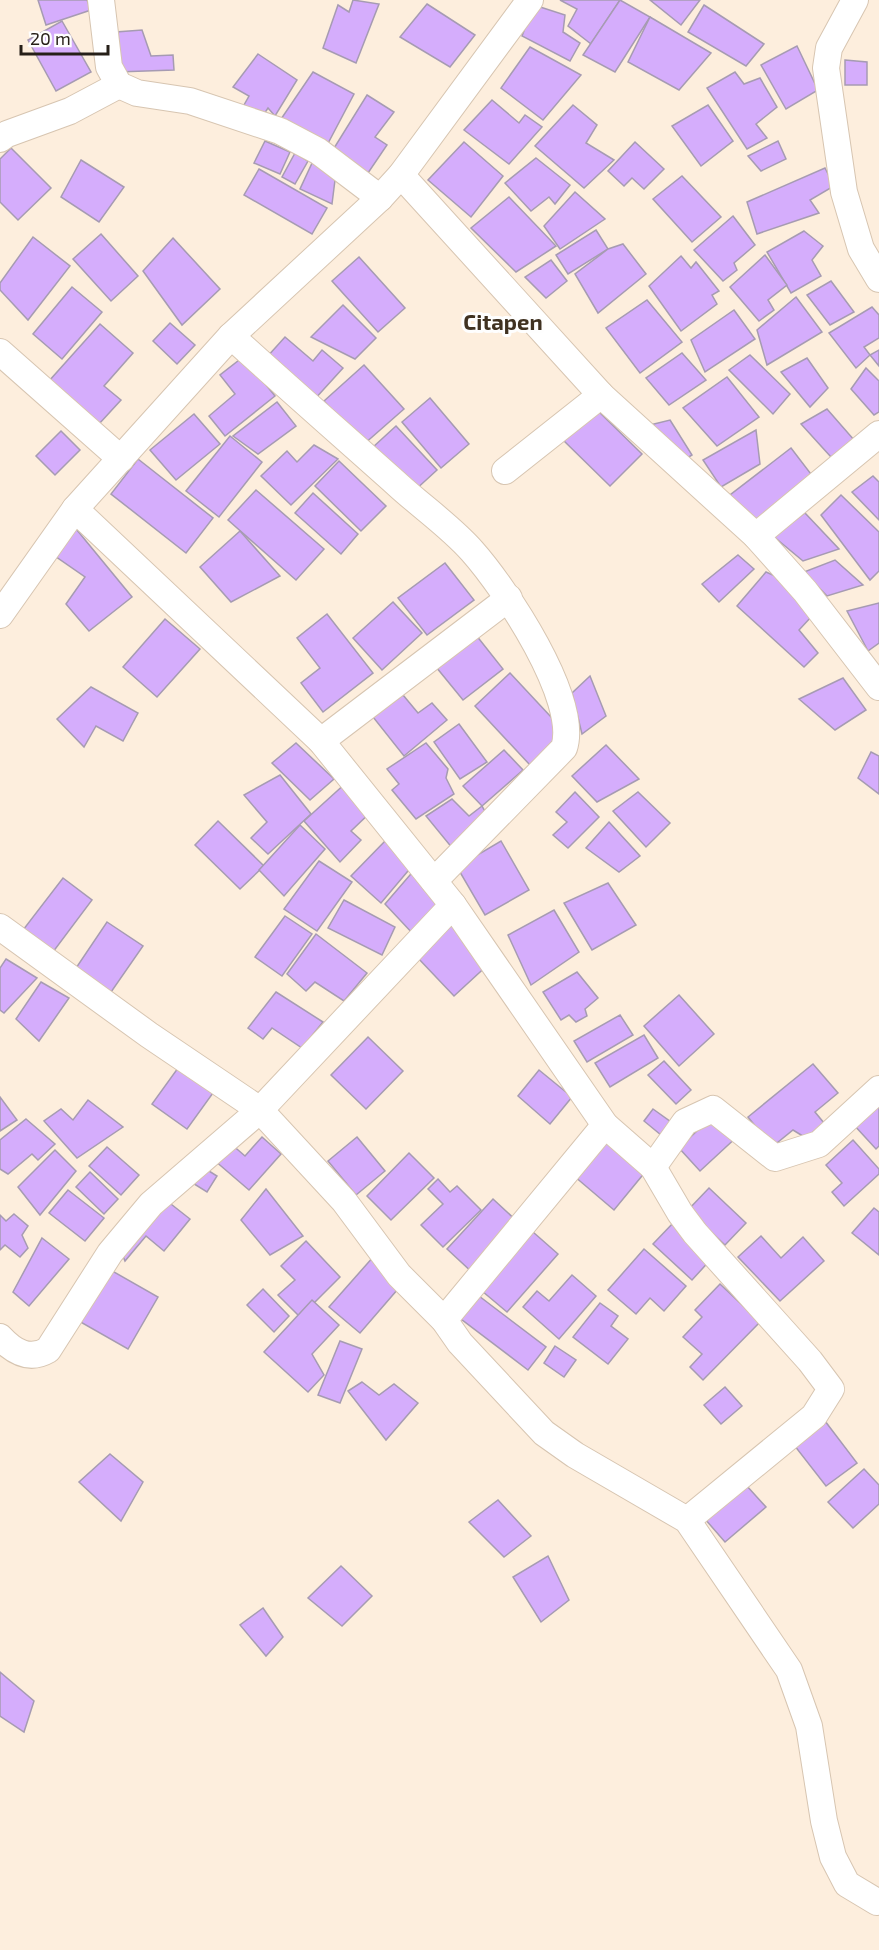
<svg xmlns="http://www.w3.org/2000/svg" width="879" height="1950" font-family="'Exo 2',sans-serif">
  <rect width="100%" height="100%" fill="#fdeedd"/>
  <!-- building -->
  <g fill="#d5adfc" stroke="#a69bb2" stroke-width="1.5">
    <path d="M38,0h49l4,10 -45,15z"/>
    <path d="M353,0l26,4 -23,59 -33,-15 15,-43 11,7z"/>
    <path d="M560,0h60l-29,44 -23,-18 9,-17z"/>
    <path d="M620,0l30,17 -35,55 -32,-17z"/>
    <path d="M650,0h50l-19,25z"/>
    <path d="M427,4l48,31 -25,32 -50,-30z"/>
    <path d="M534,5l31,10 -2,17 17,11 -10,18 -48,-25z"/>
    <path d="M704,5l60,39 -18,22 -58,-34z"/>
    <path d="M650,17l61,36 -32,37 -51,-28z"/>
    <path d="M62,21l29,51 -35,19 -28,-51z"/>
    <path d="M142,30l9,26 22,-1 1,15 -57,2 -1,-40z"/>
    <path d="M797,46l21,44 -32,19 -25,-44z"/>
    <path d="M530,47l51,28 -38,45 -42,-32z"/>
    <path d="M258,54l39,26 -22,36 -7,-8 -6,9 -18,-12 5,-9 -16,-9z"/>
    <path d="M845,60l22,2v23h-22z"/>
    <path d="M313,72l41,22 -29,55 -46,-27z"/>
    <path d="M735,72l9,12 16,-6 17,29 -21,17 11,14 -20,11 -40,-61z"/>
    <path d="M367,95l27,17 -19,25 12,8 -19,28 -37,-20z"/>
    <path d="M492,100l27,23 6,-8 17,12 -33,37 -45,-34z"/>
    <path d="M573,105l24,20 -11,18 28,17 -30,28 -49,-42z"/>
    <path d="M708,105l25,36 -32,25 -29,-40z"/>
    <path d="M265,141l25,11 -10,22 -26,-11z"/>
    <path d="M778,141l8,18 -25,12 -13,-15z"/>
    <path d="M464,142l39,34 -32,41 -43,-37z"/>
    <path d="M635,142l29,27 -20,20 -12,-11 -8,8 -16,-15z"/>
    <path d="M11,148l40,40 -33,32 -18,-18v-43z"/>
    <path d="M295,153l13,8 -13,23 -13,-7z"/>
    <path d="M536,158l34,27 -15,19 -6,-7 -18,14 -26,-28z"/>
    <path d="M81,160l43,27 -25,35 -38,-25z"/>
    <path d="M313,161l23,11 -4,32 -32,-15z"/>
    <path d="M825,168l9,18 -24,14 9,13 -62,21 -10,-32z"/>
    <path d="M259,169l68,39 -15,26 -68,-39z"/>
    <path d="M682,176l39,41 -29,25 -39,-43z"/>
    <path d="M575,192l30,27 -45,30 -16,-23z"/>
    <path d="M509,197l47,49 -40,26 -45,-44z"/>
    <path d="M733,216l22,29 -21,18 3,7 -14,11 -29,-31z"/>
    <path d="M596,230l12,19 -40,25 -12,-19z"/>
    <path d="M804,231l19,15 -11,14 9,16 -30,17 -24,-41z"/>
    <path d="M101,234l37,42 -27,25 -38,-42z"/>
    <path d="M33,237l37,29 -42,54 -28,-30v-7z"/>
    <path d="M173,238l47,51 -38,36 -39,-54z"/>
    <path d="M623,244l23,30 -48,39 -23,-39 33,-25z"/>
    <path d="M765,255l22,30 -19,15 6,10 -15,11 -29,-34z"/>
    <path d="M681,256l10,12 5,-6 23,29 -7,4 5,9 -36,27 -32,-45z"/>
    <path d="M359,257l46,51 -27,24 -46,-51z"/>
    <path d="M551,260l16,21 -21,17 -21,-21z"/>
    <path d="M831,281l23,31 -24,13 -23,-30z"/>
    <path d="M72,287l30,25 -40,47 -29,-25z"/>
    <path d="M796,297l26,35 -55,33 -10,-35z"/>
    <path d="M647,300l35,42 -42,31 -34,-45z"/>
    <path d="M343,305l33,33 -21,21 -44,-22z"/>
    <path d="M872,307l7,8v23l-15,9 6,8 -14,13 -27,-35z"/>
    <path d="M734,310l21,29 -50,33 -14,-32z"/>
    <path d="M170,323l25,22 -18,19 -24,-23z"/>
    <path d="M100,324l33,29 -29,33 17,14 -22,24 -50,-43z"/>
    <path d="M285,337l28,24 9,-11 21,18 -29,32 -47,-43z"/>
    <path d="M879,350v16l-9,-11z"/>
    <path d="M682,353l24,27 -37,25 -23,-27z"/>
    <path d="M750,355l40,39 -17,20 -44,-44z"/>
    <path d="M243,357l32,39 -50,40 -16,-20 26,-22 -15,-19z"/>
    <path d="M807,358l21,30 -18,19 -29,-35z"/>
    <path d="M364,365l40,44 -41,36 -39,-44z"/>
    <path d="M866,368l13,13v31l-5,3 -23,-26z"/>
    <path d="M727,377l32,40 -42,29 -34,-38z"/>
    <path d="M430,398l39,46 -28,24 -39,-46z"/>
    <path d="M277,402l19,24 -38,28 -25,-18z"/>
    <path d="M593,406l49,48 -32,32 -48,-47z"/>
    <path d="M827,409l28,32 -24,16 -30,-33z"/>
    <path d="M194,414l26,30 -44,36 -26,-30z"/>
    <path d="M670,420l22,35 -14,9 -28,-39z"/>
    <path d="M396,426l41,44 -24,22 -41,-44z"/>
    <path d="M756,430l4,34 -39,23 -18,-27z"/>
    <path d="M61,431l19,19 -25,25 -19,-19z"/>
    <path d="M230,436l32,26 -43,55 -33,-26z"/>
    <path d="M314,445l24,14 -47,46 -30,-29 26,-25 10,11z"/>
    <path d="M791,448l23,30 -61,46 -23,-29z"/>
    <path d="M138,459l75,59 -27,35 -75,-59z"/>
    <path d="M339,461l47,45 -25,25 -46,-45z"/>
    <path d="M873,476l6,6v38l-27,-28z"/>
    <path d="M256,490l68,59 -28,31 -68,-60z"/>
    <path d="M313,493l45,41 -17,20 -46,-41z"/>
    <path d="M841,495l38,37v39l-9,9 -49,-65z"/>
    <path d="M805,513l34,36 -36,12 -30,-25z"/>
    <path d="M72,524l60,73 -43,34 -23,-27 19,-27 -33,-23z"/>
    <path d="M240,531l40,45 -49,26 -31,-35z"/>
    <path d="M738,555l16,14 -35,33 -17,-18z"/>
    <path d="M835,560l28,25 -36,11 -23,-24z"/>
    <path d="M445,563l29,37 -47,35 -29,-37z"/>
    <path d="M766,572l16,7 30,37 -13,14 19,23 -14,14 -67,-61z"/>
    <path d="M393,602l29,31 -40,37 -29,-32z"/>
    <path d="M879,603v40l-11,8 -21,-40z"/>
    <path d="M327,614l46,59 -50,39 -22,-29 19,-15 -23,-30z"/>
    <path d="M165,619l35,30 -43,48 -34,-30z"/>
    <path d="M472,630l31,39 -40,31 -31,-38z"/>
    <path d="M510,673l55,59 -35,33 -55,-59z"/>
    <path d="M590,676l16,40 -24,18 -10,-41z"/>
    <path d="M843,678l23,32 -31,20 -36,-31z"/>
    <path d="M91,687l47,26 -15,28 -27,-15 -12,21 -27,-28z"/>
    <path d="M403,695l15,18 14,-10 15,17 -43,36 -31,-39z"/>
    <path d="M459,724l28,38 -27,17 -26,-37z"/>
    <path d="M296,743l38,36 -24,21 -38,-37z"/>
    <path d="M426,743l22,26 -2,9 8,16 -38,25 -24,-29 7,-6 -12,-15z"/>
    <path d="M606,745l33,34 -42,23 -25,-26z"/>
    <path d="M504,750l19,20 -41,36 -19,-20z"/>
    <path d="M871,752l8,4v38l-21,-16z"/>
    <path d="M280,775l31,39 -43,40 -17,-16 16,-16 -23,-27z"/>
    <path d="M347,782l28,26 -24,23 10,9 -21,22 -36,-41z"/>
    <path d="M575,792l24,25 -31,31 -15,-13 14,-13 -11,-10z"/>
    <path d="M638,792l32,31 -24,24 -33,-36z"/>
    <path d="M452,799l17,17 13,-10 7,12 -36,31 -27,-33z"/>
    <path d="M218,821l46,45 -24,23 -45,-44z"/>
    <path d="M609,822l31,34 -21,16 -33,-24z"/>
    <path d="M300,825l25,24 -41,47 -25,-26z"/>
    <path d="M386,840l27,25 -32,38 -30,-27z"/>
    <path d="M501,841l28,49 -44,25 -28,-48z"/>
    <path d="M319,861l33,21 -35,49 -33,-22z"/>
    <path d="M416,868l31,29 -33,38 -29,-31z"/>
    <path d="M63,878l29,22 -39,52 -30,-22z"/>
    <path d="M608,883l28,42 -44,25 -28,-47z"/>
    <path d="M344,900l51,27 -13,28 -54,-27z"/>
    <path d="M554,910l25,42 -48,33 -23,-50z"/>
    <path d="M285,916l27,18 -30,42 -27,-19z"/>
    <path d="M450,920l42,41 -38,35 -37,-39z"/>
    <path d="M107,922l36,24 -34,49 -35,-24z"/>
    <path d="M316,934l51,39 -23,28 -29,-19 -9,9 -19,-17z"/>
    <path d="M6,959l31,19 -33,35 -4,-3v-42z"/>
    <path d="M577,972l21,26 -13,11 2,7 -11,6 -7,-7 -8,5 -18,-28z"/>
    <path d="M41,982l28,16 -30,43 -23,-22z"/>
    <path d="M276,992l47,30 -21,26 -30,-20 -9,11 -15,-11z"/>
    <path d="M679,995l35,39 -35,32 -35,-40z"/>
    <path d="M620,1015l13,20 -46,27 -13,-21z"/>
    <path d="M644,1035l14,23 -48,29 -15,-24z"/>
    <path d="M368,1037l35,34 -37,38 -35,-34z"/>
    <path d="M664,1061l27,29 -15,14 -28,-29z"/>
    <path d="M813,1064l25,29 -23,19 9,11 -18,15 -13,-8 -21,17 -24,-30z"/>
    <path d="M178,1068l35,25 -26,36 -35,-25z"/>
    <path d="M539,1070l33,27 -22,27 -32,-28z"/>
    <path d="M0,1097l17,23 -17,11z"/>
    <path d="M88,1100l35,27 -46,31 -33,-37 17,-12 12,11z"/>
    <path d="M879,1102v44l-3,3 -22,-24z"/>
    <path d="M653,1109l18,13 -10,13 -17,-14z"/>
    <path d="M718,1111l22,23 -40,37 -21,-23z"/>
    <path d="M26,1119l29,25 -17,16 -6,-6 -24,20 -8,-5v-29z"/>
    <path d="M262,1137l19,17 -32,36 -35,-30 16,-17 15,13z"/>
    <path d="M357,1137l28,34 -29,24 -28,-34z"/>
    <path d="M606,1137l40,34 -32,39 -40,-34z"/>
    <path d="M853,1140l26,29v5l-35,32 -12,-14 10,-9 -16,-18z"/>
    <path d="M107,1147l32,28 -18,20 -32,-29z"/>
    <path d="M55,1150l21,21 -36,44 -22,-28z"/>
    <path d="M409,1153l25,25 -43,42 -24,-24z"/>
    <path d="M201,1166l16,10 -10,16 -16,-10z"/>
    <path d="M90,1172l28,27 -14,15 -28,-27z"/>
    <path d="M438,1179l12,13 7,-6 24,24 -38,37 -22,-22 22,-21 -15,-15z"/>
    <path d="M709,1188l37,35 -21,22 -37,-35z"/>
    <path d="M266,1189l37,47 -33,19 -29,-35z"/>
    <path d="M68,1190l36,28 -19,23 -36,-28z"/>
    <path d="M162,1197l28,22 -26,32 -18,-15 -21,25 -5,-12z"/>
    <path d="M493,1199l27,25 -46,50 -27,-25z"/>
    <path d="M874,1208l5,4v43l-27,-22z"/>
    <path d="M14,1214l14,12 -6,9 6,13 -8,9 -15,-12 -5,5v-35l6,6z"/>
    <path d="M674,1222l39,35 -21,23 -39,-36z"/>
    <path d="M533,1232l25,22 -51,58 -25,-21z"/>
    <path d="M761,1236l20,22 22,-21 21,24 -44,40 -42,-44z"/>
    <path d="M42,1238l27,21 -40,47 -16,-14z"/>
    <path d="M306,1241l34,36 -40,40 -22,-22 17,-15 -14,-14z"/>
    <path d="M644,1249l42,37 -22,25 -14,-13 -14,16 -28,-24z"/>
    <path d="M374,1256l30,26 -44,51 -31,-26z"/>
    <path d="M107,1268l51,29 -30,52 -51,-29z"/>
    <path d="M572,1275l24,21 -37,43 -36,-32 14,-16 12,10z"/>
    <path d="M720,1284l40,38 -57,58 -13,-13 12,-13 -19,-17 19,-20 -7,-7z"/>
    <path d="M263,1289l26,27 -15,16 -27,-27z"/>
    <path d="M479,1296l67,51 -18,23 -67,-51z"/>
    <path d="M312,1300l27,25 -27,29 12,21 -16,17 -44,-40z"/>
    <path d="M600,1303l18,13 -7,10 17,13 -20,25 -35,-27z"/>
    <path d="M340,1341l22,8 -22,54 -22,-8z"/>
    <path d="M555,1346l21,14 -12,17 -20,-14z"/>
    <path d="M362,1382l17,13 15,-11 24,19 -32,37 -38,-49z"/>
    <path d="M725,1387l17,19 -21,18 -17,-19z"/>
    <path d="M825,1421l32,42 -31,23 -32,-41z"/>
    <path d="M110,1454l33,28 -22,39 -42,-39z"/>
    <path d="M864,1469l15,16v19l-26,24 -25,-26z"/>
    <path d="M746,1485l20,22 -41,35 -20,-23z"/>
    <path d="M498,1500l33,36 -27,21 -35,-35z"/>
    <path d="M548,1556l21,44 -28,22 -28,-45z"/>
    <path d="M341,1566l31,30 -30,30 -34,-28z"/>
    <path d="M263,1608l20,29 -17,19 -26,-31z"/>
    <path d="M0,1672l34,29 -10,31 -24,-16z"/>
  </g>
  <g fill="none" stroke-linecap="round" stroke-linejoin="round">
    <!-- street casing -->
    <g stroke="#d7c5b1" stroke-width="28">
      <g id="street">
        <path d="M101,0l8,67 10,18 18,8 53,8 90,30 38,20 62,47"/>
        <path d="M855,0l-26,48 -3,20 18,124 17,57 18,30"/>
        <path d="M0,139l7,-5 63,-23 49,-26"/>
        <path d="M401,175l200,220 155,141 49,55 74,96"/>
        <path d="M231,336c55,50 111,99 167,149 24,22 53,42 74,66 33,37 108,149 92,197l-130,133"/>
        <path d="M0,352l121,107"/>
        <path d="M505,471l96,-76"/>
        <path d="M75,509l246,232 132,164 152,220 48,42 27,46 15,20 115,128 21,28 -17,27 -127,104"/>
        <path d="M756,536l123,-102"/>
        <path d="M0,615l75,-106 156,-173 149,-138 21,-23 129,-175"/>
        <path d="M321,741l188,-143"/>
        <path d="M0,927l149,108 111,75 84,91 55,74 45,45 16,23 84,90 31,22 112,65 102,150 20,56 15,95 9,36 14,27 30,18"/>
        <path d="M653,1167l32,-45 28,-13 62,49 44,-14 60,-55"/>
        <path d="M444,1320l161,-195"/>
        <path d="M0,1337c14,15 29,24 48,13l62,-97 41,-49 109,-94 193,-205"/>
      </g>
    </g>
    <!-- street -->
    <use href="#street" stroke="#fff" stroke-width="26"/>
  </g>
  <g text-anchor="middle" dominant-baseline="central" stroke-width="6" stroke-linejoin="round" paint-order="stroke">
    <!-- quarter labels -->
    <g font-size="22" font-weight="bold" fill="#403221" stroke="#fefefe">
      <text x="503" y="321">Citapen</text>
    </g>
  </g>
  <!-- scale -->
  <path d="M21 45v9h87v-9" fill="none" stroke="#261f18" stroke-width="3"/>
  <text x="30" y="45" font-size="18" fill="#261f18" stroke="#fefefe" stroke-width="4.5" paint-order="stroke">20 m</text>
</svg>
